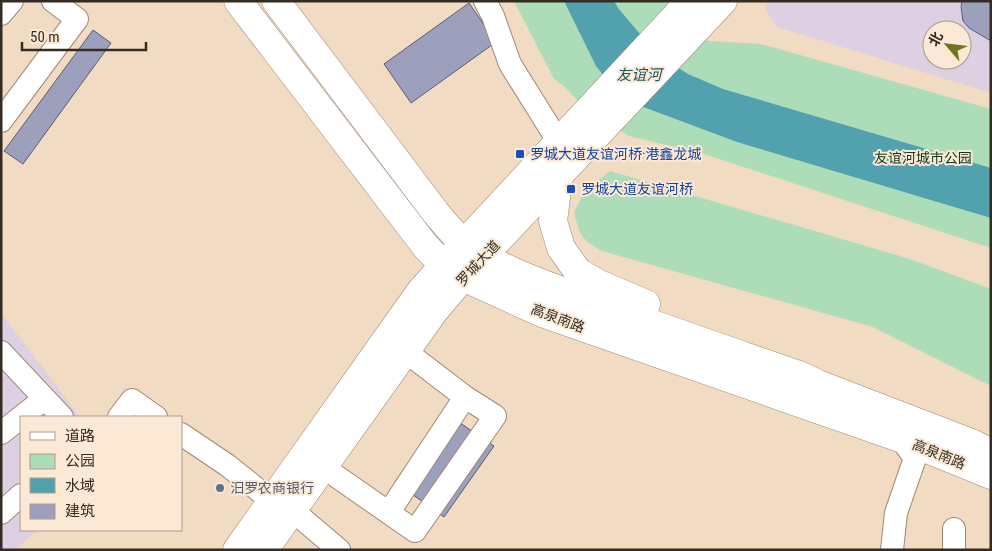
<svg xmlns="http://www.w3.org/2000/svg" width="992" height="551" font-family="'Roboto Condensed','Noto Sans SC',sans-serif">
  <rect width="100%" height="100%" fill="#f2dbc3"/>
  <!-- commercial -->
  <g fill="#ded0e3" fill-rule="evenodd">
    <path d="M767,1h224v92l-214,-66 -11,-17zM932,30h30v30h-30z"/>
    <path d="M1,313l79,104h-59v113h16l-22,20h-14z"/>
  </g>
  <!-- green -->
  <g fill="#addcb8">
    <path d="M514,1h154l1,7 17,16 22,17 53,3 230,65v139l-287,-94 -75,-18 -29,-18 -19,-14 -16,-17 -11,-8z"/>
    <path d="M610,171l300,88 81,30v97l-118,-59 -271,-76c-21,-12 -22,-15 -28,-39l11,-21z"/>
  </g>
  <!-- water -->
  <path fill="#51a1ae" d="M564,1h50l4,7 39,46 31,20 35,15 268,79v50l-254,-76 -115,-43 -26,-33z"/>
  <!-- building -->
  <g fill="#9da0bc" stroke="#5a5c76">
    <path d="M962,1h29v40l-22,-13 -6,-7 -2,-14z"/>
    <path d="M469,3l27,39 -85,61 -27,-39z"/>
    <path d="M93,30l18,13 -88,121 -19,-13z"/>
    <path d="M444,412l50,34 -50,71 -49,-35z"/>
  </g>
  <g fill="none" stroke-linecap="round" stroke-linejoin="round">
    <!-- minor casing -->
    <g stroke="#9f8973" stroke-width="24">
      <g id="minor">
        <path d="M485,1l8,15 17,48 48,77"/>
        <path d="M1,14l11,-13"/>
        <path d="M1,121l76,-102 -24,-18"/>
        <path d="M1,352l61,65"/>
        <path d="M119,417l13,-17 24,17"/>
        <path d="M1,433l43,-34"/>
        <path d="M181,434l46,31 45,36"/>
        <path d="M323,467l92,64 80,-115 -30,-19 -60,-46"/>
        <path d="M292,510l47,40"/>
        <path d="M389,512l76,-115"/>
        <path d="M1,513l20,-18"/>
        <path d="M892,550l4,-37 19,-55 -15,-20"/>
        <path d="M954,550v-21"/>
      </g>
    </g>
    <!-- major casing -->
    <g stroke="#9f8973" stroke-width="29">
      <g id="major">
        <path d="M238,1l188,246 18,18 19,12 79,36 358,125 91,37"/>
        <path d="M276,1l160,212c9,11 18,22 29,31 34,26 86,43 127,58 68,25 137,49 207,73l19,9 156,60 17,9"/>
        <path d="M559,175l-6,46 8,27 17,24 21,12 47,20"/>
      </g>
    </g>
    <!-- highway casing -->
    <g stroke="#9f8973" stroke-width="29">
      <g id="highway">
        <path d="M237,550l183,-258 24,-27 246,-264"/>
        <path d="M264,550l171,-240 28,-33 260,-276"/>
      </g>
    </g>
    <!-- minor -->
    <use href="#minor" stroke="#fff" stroke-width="22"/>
    <!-- major -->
    <use href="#major" stroke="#fff" stroke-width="28"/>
    <!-- highway -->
    <use href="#highway" stroke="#fff" stroke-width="28"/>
  </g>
  <!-- markers -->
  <g fill="#1a4fb4" stroke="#fce9d5" stroke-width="2">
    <rect x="515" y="149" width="10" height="10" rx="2.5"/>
    <rect x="566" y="184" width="10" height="10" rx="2.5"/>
  </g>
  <circle fill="#5c6f8a" stroke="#fce9d5" stroke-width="2" cx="220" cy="488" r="5"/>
  <g text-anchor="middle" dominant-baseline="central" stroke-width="4" stroke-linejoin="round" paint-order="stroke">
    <!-- transit labels -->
    <g font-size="14" fill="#164399" stroke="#fce9d5" text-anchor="start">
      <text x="530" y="154">罗城大道友谊河桥·港鑫龙城</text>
      <text x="581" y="189">罗城大道友谊河桥</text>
    </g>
    <!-- park labels -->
    <g font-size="14" fill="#10391e" stroke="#fce9d5">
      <text x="923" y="158">友谊河城市公园</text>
    </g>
    <!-- street labels -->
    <g font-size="14" fill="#342c22" stroke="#fce9d5">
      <text transform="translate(478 263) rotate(-47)">罗城大道</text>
      <text transform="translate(558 318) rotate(21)">高泉南路</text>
      <text transform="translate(939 454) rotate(22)">高泉南路</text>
    </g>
    <!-- service labels -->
    <g font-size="14" fill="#4e5e75" stroke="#fce9d5" text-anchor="start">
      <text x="230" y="488">汨罗农商银行</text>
    </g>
    <!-- water labels -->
    <g font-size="15" font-style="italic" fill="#175a64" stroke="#fce9d5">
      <text x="639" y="75">友谊河</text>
    </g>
  </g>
  <!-- border -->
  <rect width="992" height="551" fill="none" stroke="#342c22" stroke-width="5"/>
  <!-- legend -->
  <rect x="20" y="416" width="162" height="115" fill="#fce9d5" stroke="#ac9d8d"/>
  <rect x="30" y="432" width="25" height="8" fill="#ffffff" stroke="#ac9d8d"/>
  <text x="65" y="441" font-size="15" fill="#342c22">道路</text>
  <rect x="30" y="454" width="25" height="15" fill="#addcb8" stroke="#ac9d8d"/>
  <text x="65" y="466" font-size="15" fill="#342c22">公园</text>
  <rect x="30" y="478" width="25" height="15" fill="#51a1ae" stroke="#ac9d8d"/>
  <text x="65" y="491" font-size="15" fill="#342c22">水域</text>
  <rect x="30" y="504" width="25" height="15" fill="#9da0bc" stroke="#ac9d8d"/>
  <text x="65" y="516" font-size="15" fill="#342c22">建筑</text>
  <!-- north arrow -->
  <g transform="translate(947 45) rotate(298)"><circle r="24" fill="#fce9d5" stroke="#ac9d8d"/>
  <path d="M0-4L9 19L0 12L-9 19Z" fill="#71761e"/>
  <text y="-8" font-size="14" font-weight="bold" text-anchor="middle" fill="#342c22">北</text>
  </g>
  <!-- scale -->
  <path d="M22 42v8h124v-8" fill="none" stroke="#342c22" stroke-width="2.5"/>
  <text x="30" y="42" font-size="15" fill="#342c22" stroke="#fce9d5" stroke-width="4" paint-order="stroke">50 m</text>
</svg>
